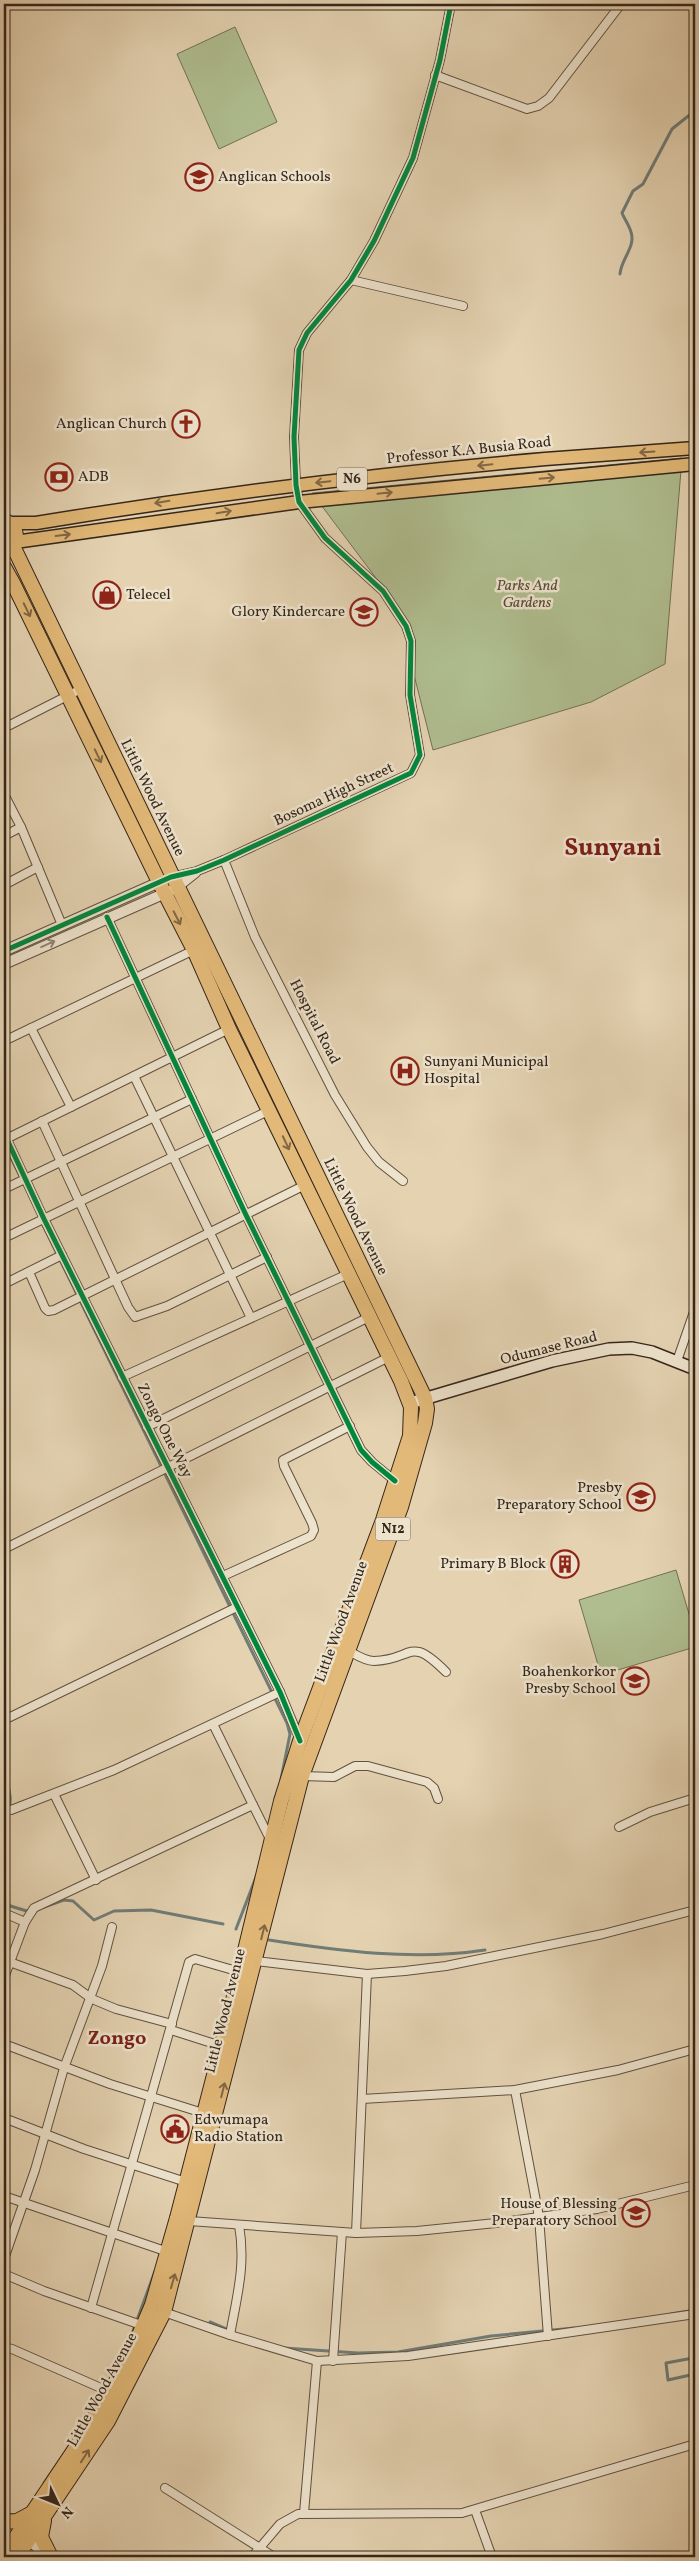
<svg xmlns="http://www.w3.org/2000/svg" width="699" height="2561" font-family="Vollkorn,serif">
  <rect width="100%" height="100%" fill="#e4d2b1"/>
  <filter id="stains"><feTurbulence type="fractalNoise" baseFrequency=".004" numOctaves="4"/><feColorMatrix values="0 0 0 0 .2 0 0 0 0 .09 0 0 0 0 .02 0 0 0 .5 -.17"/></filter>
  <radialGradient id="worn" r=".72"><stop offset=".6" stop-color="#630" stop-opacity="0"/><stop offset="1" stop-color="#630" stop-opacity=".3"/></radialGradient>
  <!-- green -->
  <g fill="#afbd8f" stroke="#727255">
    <path d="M235,27l42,95 -58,27 -42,-95z"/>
    <path d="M682,458l-17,206 -74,38 -158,48 -21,-83 -3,-40 -21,-33 -76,-101z"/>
    <path d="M676,1570l19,64v13l-94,28 -22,-75z"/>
  </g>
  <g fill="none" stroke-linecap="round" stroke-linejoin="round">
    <!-- stream -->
    <g stroke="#707c77" stroke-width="3">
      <path d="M620,274c1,-15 16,-27 11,-42 -2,-7 -6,-12 -9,-19l11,-22 10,-7 29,-55 20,-16 3,-8"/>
      <path d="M4,1144l22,44"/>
      <path d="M41,1221l246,502 3,11 -9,45"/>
      <path d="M4,1772c5,16 11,32 0,47"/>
      <path d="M4,1904l26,8 34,-12 9,1 21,19 20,-9 37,-1 72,14"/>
      <path d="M236,1929l20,-52"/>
      <path d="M269,1940c70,11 145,21 216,10"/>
      <path d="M671,2314l24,-4"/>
      <path d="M210,2322l21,9"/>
      <path d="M284,2348l74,5 40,-1 93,-16 83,-8"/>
      <path d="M693,2358l-27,5 2,17 27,-6"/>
      <path d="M107,2384l22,-42 26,-71"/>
      <path d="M44,2483l30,-44"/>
      <path d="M4,2513l9,2"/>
    </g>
    <!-- minor casing -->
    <g stroke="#615140" stroke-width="10">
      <g id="minor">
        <path d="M435,75l92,34 11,-3 11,-8 72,-94"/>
        <path d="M351,280l112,26"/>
        <path d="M4,728l77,-39"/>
        <path d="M4,794l17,33"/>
        <path d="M4,836l17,-9 41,98"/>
        <path d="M224,860l31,77 80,158 32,52 12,15 24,19"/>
        <path d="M171,877l26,-6 27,-11 187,-87 9,-18 -10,-60 1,-54 -5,-15 -23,-35 -58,-53 -26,-36 -3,-17 -2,-48 5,-87 8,-17 44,-53 23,-39 39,-83 27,-98 11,-56"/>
        <path d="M4,885l34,-18"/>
        <path d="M177,888l19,-15"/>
        <path d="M107,917l139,298 115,235 11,12 23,19"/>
        <path d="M31,1028l40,79"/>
        <path d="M4,1041l190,-91"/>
        <path d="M134,1076l117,242"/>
        <path d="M42,1121l86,186 7,10 32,-11 100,-49"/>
        <path d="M4,1133l40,86 236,473 20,48"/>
        <path d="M4,1140l225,-111"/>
        <path d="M4,1189l188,-90"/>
        <path d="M4,1238l266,-128"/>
        <path d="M29,1272l16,36 3,3 6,-1 251,-125"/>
        <path d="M4,1284l58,-29"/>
        <path d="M677,1361l18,-52"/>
        <path d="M122,1377l226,-103"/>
        <path d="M147,1427l222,-110"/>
        <path d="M4,1549l385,-192"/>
        <path d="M223,1576l88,-40 3,-6 -2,-7 -28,-57 -1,-6 67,-34"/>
        <path d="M349,1651c7,4 16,10 25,10 40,-1 34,-27 72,11"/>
        <path d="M4,1720l233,-113"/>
        <path d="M213,1724l40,81"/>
        <path d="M302,1776l32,1 21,-11h13l59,16 7,6 4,11"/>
        <path d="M54,1794l42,86"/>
        <path d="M11,1810l103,-40 166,-78"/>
        <path d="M619,1827l31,-15 45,-14"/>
        <path d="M4,1913l21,9 9,-14 219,-103 17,34"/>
        <path d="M4,1960l69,25 19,14 24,10 56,15"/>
        <path d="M256,1961l111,13 38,-3 41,-5 157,-32 92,-24"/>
        <path d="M4,1978l21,-56"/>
        <path d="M171,2030l50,16"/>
        <path d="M4,2044l106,40 93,29"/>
        <path d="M515,2090l24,127 9,119"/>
        <path d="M362,2099l153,-9 103,-20 77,-21"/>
        <path d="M4,2118l80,31 102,33"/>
        <path d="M4,2196l164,56"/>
        <path d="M189,2221l167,12 61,-2 79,-8 101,-14 98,-24"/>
        <path d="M356,2233l11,-259"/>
        <path d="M4,2259l31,-89 29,-102 38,-102 10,-39"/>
        <path d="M4,2274l40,17 100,35"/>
        <path d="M91,2308l98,-346 6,-3 45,13"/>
        <path d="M164,2312l66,23 87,26 91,-5 287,-42"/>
        <path d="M230,2335c7,-39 16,-70 9,-110"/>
        <path d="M4,2347l8,2 98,43"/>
        <path d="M333,2361l9,-129"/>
        <path d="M165,2488l109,69"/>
        <path d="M475,2510l17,47"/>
        <path d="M304,2513l13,-152"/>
        <path d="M252,2557l28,-33 18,-10 164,-1 233,-69"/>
      </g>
    </g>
    <!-- tertiary casing -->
    <g stroke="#615140" stroke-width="12">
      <g id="tertiary">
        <path d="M4,951l160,-71"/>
        <path d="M4,964l166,-73"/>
        <path d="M23,2536l26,20"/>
      </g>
    </g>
    <!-- secondary casing -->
    <g stroke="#35261b" stroke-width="14">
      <path id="secondary" d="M410,1403l142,-42 57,-12 23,-1 20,4 43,17"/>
    </g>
    <!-- primary casing -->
    <g stroke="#35261b" stroke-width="15">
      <g id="primary">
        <path d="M10,523h26c169,-28 338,-49 509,-64 50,-4 100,-7 150,-11"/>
        <path d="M15,542l284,-40 396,-38"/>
      </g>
    </g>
    <!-- trunk casing -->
    <g stroke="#35261b" stroke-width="16">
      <g id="trunk">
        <path d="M4,520l9,6c6,11 2,21 -9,26"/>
        <path d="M13,546l412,852 2,11 -2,14 -24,84 -99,269 -138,536 -56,109 -91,136"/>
        <path d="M4,567l10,18 145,297 35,68 35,79 172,352 10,26 -1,29 -27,84 -83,221 -19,60 -53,220 -51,197 -25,87 -24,56 -18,31 -29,48 -77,115"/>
        <path d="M44,2521l-3,16 10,20"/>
        <path d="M4,2522l13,-1 15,-8"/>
      </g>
    </g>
    <!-- minor -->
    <use href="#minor" stroke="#ede2cc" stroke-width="8"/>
    <!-- tertiary -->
    <use href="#tertiary" stroke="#ede2cc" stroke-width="10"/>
    <!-- secondary -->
    <use href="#secondary" stroke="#ede2cc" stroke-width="11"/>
    <!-- primary -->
    <use href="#primary" stroke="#e2b978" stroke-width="12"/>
    <!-- trunk -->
    <use href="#trunk" stroke="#e2b978" stroke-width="14"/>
    <!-- cycleway casing -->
    <g stroke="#ede2cc" stroke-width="8">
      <g id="cycleway">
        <path d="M107,917l139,298 115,235 11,12 23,19"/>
        <path d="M4,951l167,-74 26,-6 27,-11 187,-87 9,-18 -10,-60 1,-54 -5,-15 -23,-35 -58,-53 -26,-36 -3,-17 -2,-48 5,-87 8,-17 44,-53 23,-39 39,-83 27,-98 11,-56"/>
        <path d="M4,1133l40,86 236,473 20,49"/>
      </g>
    </g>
    <!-- cycleway -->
    <use href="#cycleway" stroke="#00873e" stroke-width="5"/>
  </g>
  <!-- one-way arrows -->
  <defs><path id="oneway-shaft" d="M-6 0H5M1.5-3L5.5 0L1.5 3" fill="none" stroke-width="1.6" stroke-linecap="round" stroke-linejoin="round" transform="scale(1.25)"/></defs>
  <g stroke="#836845">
    <use href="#oneway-shaft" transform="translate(647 452) rotate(176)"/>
    <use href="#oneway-shaft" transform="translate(485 465) rotate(174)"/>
    <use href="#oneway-shaft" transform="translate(547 478) rotate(-5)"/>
    <use href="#oneway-shaft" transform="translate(323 482) rotate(174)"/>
    <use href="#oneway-shaft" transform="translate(385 493) rotate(-6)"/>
    <use href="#oneway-shaft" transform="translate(162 502) rotate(171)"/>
    <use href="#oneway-shaft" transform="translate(224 512) rotate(-10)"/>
    <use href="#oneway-shaft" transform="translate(63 535) rotate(-7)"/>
    <use href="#oneway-shaft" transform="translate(27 610) rotate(64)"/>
    <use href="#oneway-shaft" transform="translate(98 756) rotate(64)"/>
    <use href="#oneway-shaft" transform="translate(177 918) rotate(63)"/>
    <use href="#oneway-shaft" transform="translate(286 1143) rotate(65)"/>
    <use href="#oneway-shaft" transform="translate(263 1932) rotate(-76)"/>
    <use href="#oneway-shaft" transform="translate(223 2090) rotate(-76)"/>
    <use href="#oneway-shaft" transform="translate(173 2281) rotate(-74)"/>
    <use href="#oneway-shaft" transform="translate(85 2456) rotate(-57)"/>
  </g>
  <use stroke="#918474" href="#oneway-shaft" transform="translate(48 944) rotate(-24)"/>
  <!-- icons -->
  <defs>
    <g id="school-ring" transform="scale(1.4375)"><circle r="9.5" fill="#ede2cc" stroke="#8f2418" stroke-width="1.5"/><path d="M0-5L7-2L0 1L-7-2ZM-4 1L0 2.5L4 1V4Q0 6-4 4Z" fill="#8f2418"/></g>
    <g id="church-ring" transform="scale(1.4375)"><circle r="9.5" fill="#ede2cc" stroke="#8f2418" stroke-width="1.5"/><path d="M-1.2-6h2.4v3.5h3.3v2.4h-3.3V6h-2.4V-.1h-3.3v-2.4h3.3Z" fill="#8f2418"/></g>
    <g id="bank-ring" transform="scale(1.4375)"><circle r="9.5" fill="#ede2cc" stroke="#8f2418" stroke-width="1.5"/><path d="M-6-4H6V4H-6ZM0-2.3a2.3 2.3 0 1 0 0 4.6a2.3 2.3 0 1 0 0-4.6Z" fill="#8f2418"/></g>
    <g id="shop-ring" transform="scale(1.4375)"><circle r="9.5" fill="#ede2cc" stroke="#8f2418" stroke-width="1.5"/><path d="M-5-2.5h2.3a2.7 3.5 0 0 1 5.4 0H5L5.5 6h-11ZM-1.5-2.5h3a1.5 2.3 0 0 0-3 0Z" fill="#8f2418"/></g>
    <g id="hospital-ring" transform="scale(1.4375)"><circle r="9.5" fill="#ede2cc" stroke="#8f2418" stroke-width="1.5"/><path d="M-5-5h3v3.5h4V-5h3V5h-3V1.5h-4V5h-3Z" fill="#8f2418"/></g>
    <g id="building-ring" transform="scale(1.4375)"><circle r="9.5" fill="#ede2cc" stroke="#8f2418" stroke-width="1.5"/><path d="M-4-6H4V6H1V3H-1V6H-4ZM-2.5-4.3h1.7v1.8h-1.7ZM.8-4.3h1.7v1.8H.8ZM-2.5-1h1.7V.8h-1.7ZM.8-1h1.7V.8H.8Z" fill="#8f2418"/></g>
    <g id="civic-ring" transform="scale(1.4375)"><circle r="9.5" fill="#ede2cc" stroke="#8f2418" stroke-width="1.5"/><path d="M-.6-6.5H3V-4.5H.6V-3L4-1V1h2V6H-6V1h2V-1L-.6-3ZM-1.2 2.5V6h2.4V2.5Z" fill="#8f2418"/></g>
  </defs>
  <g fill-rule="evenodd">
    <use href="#school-ring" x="199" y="177"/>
    <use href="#church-ring" x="186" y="424"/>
    <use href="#bank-ring" x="59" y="477"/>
    <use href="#shop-ring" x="107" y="595"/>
    <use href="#school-ring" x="364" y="612"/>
    <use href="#hospital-ring" x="405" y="1071"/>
    <use href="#school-ring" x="641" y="1497"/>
    <use href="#building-ring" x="565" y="1564"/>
    <use href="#school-ring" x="635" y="1681"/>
    <use href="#civic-ring" x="175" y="2129"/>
    <use href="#school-ring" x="636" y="2213"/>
  </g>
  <g text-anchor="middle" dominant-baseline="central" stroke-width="5" stroke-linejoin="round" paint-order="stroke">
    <!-- shield labels -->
    <g fill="#ede2cc" stroke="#6c5e50" stroke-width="1">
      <rect x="337" y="467.5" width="30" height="23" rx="4"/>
      <rect x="375.5" y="1517.5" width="35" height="23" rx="4"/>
    </g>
    <g font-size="14" font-weight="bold" fill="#35261b">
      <text x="352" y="479">N6</text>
      <text x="393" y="1529">N12</text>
    </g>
    <!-- poi labels -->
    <g font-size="15" fill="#35261b" stroke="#ede2cc" text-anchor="end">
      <text x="218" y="177" text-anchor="start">Anglican Schools</text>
      <text x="167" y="424">Anglican Church</text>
      <text x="78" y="477" text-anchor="start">ADB</text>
      <text x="126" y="595" text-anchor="start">Telecel</text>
      <text x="345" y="612">Glory Kindercare</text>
      <text x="424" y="1062" text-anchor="start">Sunyani Municipal<tspan x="424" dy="17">Hospital</tspan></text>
      <text x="622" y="1488">Presby<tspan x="622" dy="17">Preparatory School</tspan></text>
      <text x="546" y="1564">Primary B Block</text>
      <text x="616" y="1672">Boahenkorkor<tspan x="616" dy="17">Presby School</tspan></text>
      <text x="194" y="2120" text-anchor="start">Edwumapa<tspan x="194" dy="17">Radio Station</tspan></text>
      <text x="617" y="2204">House of Blessing<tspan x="617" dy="17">Preparatory School</tspan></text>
    </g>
    <!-- street labels -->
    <g font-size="15" fill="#35261b" stroke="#ede2cc">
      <text transform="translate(469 451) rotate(-6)">Professor K.A Busia Road</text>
      <text transform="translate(334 795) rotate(-25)">Bosoma High Street</text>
      <text transform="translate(152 798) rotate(64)">Little Wood Avenue</text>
      <text transform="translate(314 1022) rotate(63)">Hospital Road</text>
      <text transform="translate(355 1217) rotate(64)">Little Wood Avenue</text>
      <text transform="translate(549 1349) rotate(-14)">Odumase Road</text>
      <text transform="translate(164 1431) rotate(63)">Zongo One Way</text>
      <text transform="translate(342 1622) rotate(-70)">Little Wood Avenue</text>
      <text transform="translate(226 2011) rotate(-76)">Little Wood Avenue</text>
      <text transform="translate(103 2390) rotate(-61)">Little Wood Avenue</text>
    </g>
    <!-- park labels -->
    <g font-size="15" font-style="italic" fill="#544c38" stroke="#ede2cc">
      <text x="527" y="586">Parks And<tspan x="527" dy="17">Gardens</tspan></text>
    </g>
    <!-- district labels -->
    <g font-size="20" font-weight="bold" fill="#7a1f14" stroke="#ede2cc">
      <text x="117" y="2039">Zongo</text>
    </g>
    <!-- town labels -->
    <g font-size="25" font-weight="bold" fill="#7a1f14" stroke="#ede2cc">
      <text x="613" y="848">Sunyani</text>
    </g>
  </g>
  <!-- margin -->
  <rect width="699" height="2561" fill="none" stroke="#e4d2b1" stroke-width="20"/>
  <rect x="5" y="5" width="689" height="2551" fill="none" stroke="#35261b" stroke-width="2.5"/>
  <rect x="10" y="10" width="679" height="2541" fill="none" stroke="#35261b"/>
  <!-- north arrow -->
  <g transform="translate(58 2504) rotate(133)" stroke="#ede2cc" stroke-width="4" paint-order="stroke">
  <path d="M0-4L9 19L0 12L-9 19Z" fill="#35261b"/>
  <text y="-8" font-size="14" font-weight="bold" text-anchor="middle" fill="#35261b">N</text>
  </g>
  <rect width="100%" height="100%" filter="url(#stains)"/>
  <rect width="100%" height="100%" fill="url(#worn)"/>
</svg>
